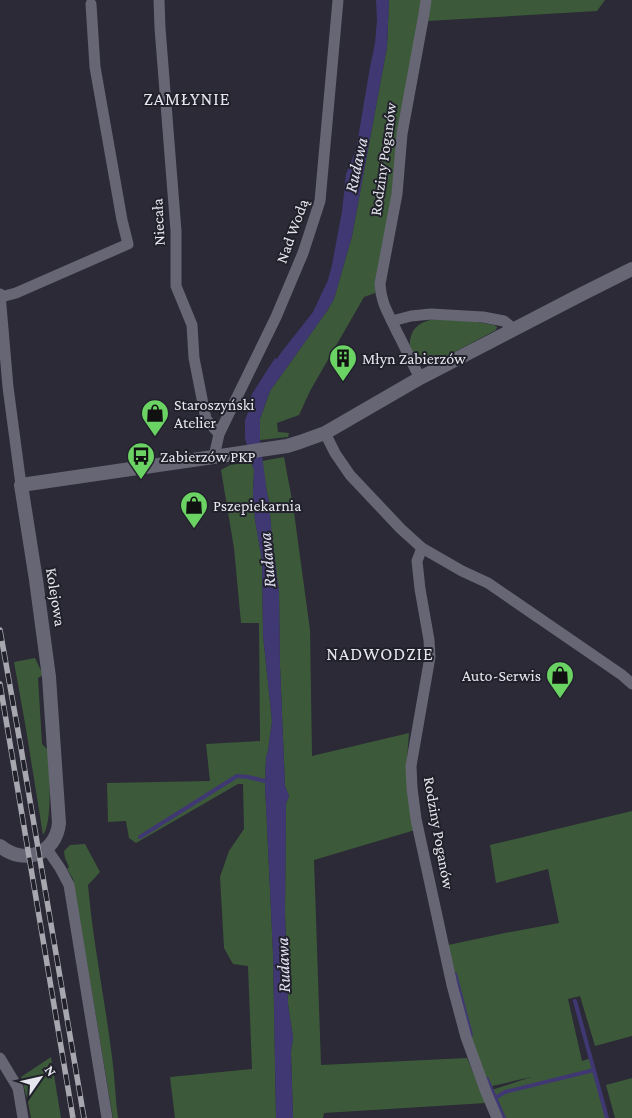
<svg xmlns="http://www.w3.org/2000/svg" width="632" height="1118" font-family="'Crimson Pro',serif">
  <rect width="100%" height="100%" fill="#2b2a36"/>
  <!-- green -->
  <g fill="#3c5a39">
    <path d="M389,0h33l-22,135 -17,119 -8,39 -11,4 -54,94 -11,24 -22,8 1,9 11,1 -1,4 -28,3v-21l10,-28 57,-80 7,-12 18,-63 35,-189z"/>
    <path d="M430,0h175l-8,11 -169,10z"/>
    <path d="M453,318l41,7 3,2 -1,3 -64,34c-5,0 -11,-1 -15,-4 -11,-11 -9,-30 5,-37 9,-5 21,-4 31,-5z"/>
    <path d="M284,457l9,48 17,125 2,126 97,-23 -3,39 9,58 -101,30 7,205 146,-7 19,45 -162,10 -1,5h-30l-2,-66 2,-14 -5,-34 -3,-91 1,-109 3,-8 -4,-10 -5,-120 -1,-74 -7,-53 -3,-37 -2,-9 -5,-32z"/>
    <path d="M251,462l3,8 -1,25 2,25 7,40 1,75 9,86 -4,30 -2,6 -1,27 8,169 3,165h-101l-5,-41 82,-8 -4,-103 -15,-2 -9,-16 -4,-71 9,-26 15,-22 -1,-45h-5l-102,59 -7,-5 -3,-17 -18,1 -1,-39 103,-2 -4,-37 54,-3 -1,-118h-18l-7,-75 -13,-78 9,-5z"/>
    <path d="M35,658l8,17 -5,3 4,66 6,6c1,18 5,73 -5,85l-17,-106 -12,-67z"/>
    <path d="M632,811v225l-37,10 -15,-50 -12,3 14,62 9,-3 15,60h-109l-11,-26 45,-15 -43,10 -14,-34 -26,-108 57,-12 54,-10 -11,-54 -52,14 -6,-38z"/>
    <path d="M85,844l15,28 -12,13c5,58 17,115 24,172 3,20 3,41 6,61h-5l-40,-239 -6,-10 2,-2 -4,-9 -1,-7 6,-6z"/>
    <path d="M51,1057l10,61h-30l-3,-16 -7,-25z"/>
    <path d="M632,1078v40h-17l-9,-33z"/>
  </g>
  <!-- water -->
  <path fill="#403873" d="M376,0h13l-2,47 -35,189 -18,63 -7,12 -57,80 -10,28v21l7,53 2,9 3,36 7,54 1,74 5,120 4,10 -3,8 -1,109 3,91 5,34 -2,14 2,66h-17l-3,-165 -8,-169 1,-27 2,-6 4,-30 -9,-86 -1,-75 -7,-40 -2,-25 1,-25 -9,-32v-18l4,-10 1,-11 2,-5 23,-36 2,1 3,-5 33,-42 15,-32 4,-15 10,-54 4,-37 10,-24 14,-83 5,-24 2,-23z"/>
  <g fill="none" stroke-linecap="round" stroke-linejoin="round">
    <!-- stream -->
    <g stroke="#403873" stroke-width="4">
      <path d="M140,837l97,-61 11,1 21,5"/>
      <path d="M455,974l16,61"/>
      <path d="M575,1001l32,117"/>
      <path d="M487,1079l17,39"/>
      <path d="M495,1098l10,-6 89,-22"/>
    </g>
    <!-- minor -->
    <g stroke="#666674" stroke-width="11">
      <path d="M159,0l1,28 16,203v55l16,39 2,33 12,61 13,15"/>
      <path d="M0,294l8,93 13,98"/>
      <path d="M1,297l15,-4 112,-49 -6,-24 -27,-153 -4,-63"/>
      <path d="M392,321l19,-5 20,-2 52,3 21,4 5,4 4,5"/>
      <path d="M420,378c-8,-15 -15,-31 -23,-46 -8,-18 -16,-28 -17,-48l17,-90 5,-60 22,-120 2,-14"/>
      <path d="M325,433l10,20 15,22 51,54 21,19 40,23 26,12 134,92 10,9"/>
      <path d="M214,457l5,-23 57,-117 27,-64 17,-52 18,-201"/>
      <path d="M422,548l-5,13 3,28 9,51 1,17 -19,109 1,22 4,31 36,166 14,52 20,55 11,26"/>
      <path d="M47,849l13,19 9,17 38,233"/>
      <path d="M0,1058l18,30 5,30"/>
    </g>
    <!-- tertiary -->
    <path stroke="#666674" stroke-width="14" d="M0,846c24,20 56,8 59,-23l-10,-146 -13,-97 -15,-95 206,-30 60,-9 13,-4 25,-9 95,-55 162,-84 50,-25"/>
    <!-- rail casing -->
    <g stroke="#a7a7b0" stroke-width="5.5">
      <g id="rail">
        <path d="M0,630l21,118 63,370"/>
        <path d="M0,684l73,434"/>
      </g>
    </g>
    <!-- rail -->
    <use href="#rail" stroke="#21212c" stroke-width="4" stroke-dasharray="11" stroke-linecap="butt"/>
  </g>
  <!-- icons -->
  <defs>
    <g id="building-pin" transform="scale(1.4375)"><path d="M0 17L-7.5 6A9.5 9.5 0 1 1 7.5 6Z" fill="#6bd363" stroke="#21212c"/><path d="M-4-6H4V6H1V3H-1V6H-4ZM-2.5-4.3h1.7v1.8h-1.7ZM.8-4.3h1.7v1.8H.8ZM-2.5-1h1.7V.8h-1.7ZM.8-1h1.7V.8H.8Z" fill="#111"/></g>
    <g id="shop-pin" transform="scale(1.4375)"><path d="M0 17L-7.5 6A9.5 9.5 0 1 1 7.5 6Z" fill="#6bd363" stroke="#21212c"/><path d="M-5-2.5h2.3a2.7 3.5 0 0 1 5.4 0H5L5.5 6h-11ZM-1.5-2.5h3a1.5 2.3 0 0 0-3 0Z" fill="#111"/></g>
    <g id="bus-pin" transform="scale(1.4375)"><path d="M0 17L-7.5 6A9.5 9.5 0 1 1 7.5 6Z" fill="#6bd363" stroke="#21212c"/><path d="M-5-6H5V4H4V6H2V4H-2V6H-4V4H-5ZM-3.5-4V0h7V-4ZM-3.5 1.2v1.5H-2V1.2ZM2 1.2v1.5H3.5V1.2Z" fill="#111"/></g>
  </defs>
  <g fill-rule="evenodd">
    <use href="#building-pin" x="343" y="358"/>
    <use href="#shop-pin" x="155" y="413"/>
    <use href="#bus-pin" x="141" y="456"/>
    <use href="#shop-pin" x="194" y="505"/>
    <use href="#shop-pin" x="560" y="675"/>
  </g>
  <g text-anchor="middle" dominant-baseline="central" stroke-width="4" stroke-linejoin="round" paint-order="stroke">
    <!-- street labels -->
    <g font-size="16" fill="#e6e6ee" stroke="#21212c">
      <text transform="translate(383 159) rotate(-82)">Rodziny Poganów</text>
      <text transform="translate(158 222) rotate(-93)">Niecała</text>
      <text transform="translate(292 231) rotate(-70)">Nad Wodą</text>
      <text transform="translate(56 597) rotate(81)">Kolejowa</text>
      <text transform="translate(439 833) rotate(80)">Rodziny Poganów</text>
    </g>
    <!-- poi labels -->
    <g font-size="16" fill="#e6e6ee" stroke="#21212c" text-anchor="start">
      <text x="362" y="358">Młyn Zabierzów</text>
      <text x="174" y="404">Staroszyński<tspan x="174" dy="18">Atelier</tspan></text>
      <text x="160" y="456">Zabierzów PKP</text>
      <text x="213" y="505">Pszepiekarnia</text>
      <text x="541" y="675" text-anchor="end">Auto-Serwis</text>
    </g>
    <!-- neighbourhood labels -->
    <g font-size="18" letter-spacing="1" fill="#e6e6ee" stroke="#21212c">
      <text x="187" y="99">ZAMŁYNIE</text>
      <text x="380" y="654">NADWODZIE</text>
    </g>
    <!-- water labels -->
    <g font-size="18" font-style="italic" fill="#e1e1f4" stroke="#21212c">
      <text transform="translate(356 165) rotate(-78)">Rudawa</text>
      <text transform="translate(267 560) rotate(-95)">Rudawa</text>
      <text transform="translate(283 965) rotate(-92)">Rudawa</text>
    </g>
  </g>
  <!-- north arrow -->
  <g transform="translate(40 1078) rotate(56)" stroke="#21212c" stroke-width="4" paint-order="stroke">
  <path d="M0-4L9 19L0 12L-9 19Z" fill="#e6e6ee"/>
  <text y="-8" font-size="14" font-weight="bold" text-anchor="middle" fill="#e6e6ee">N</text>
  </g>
</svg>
